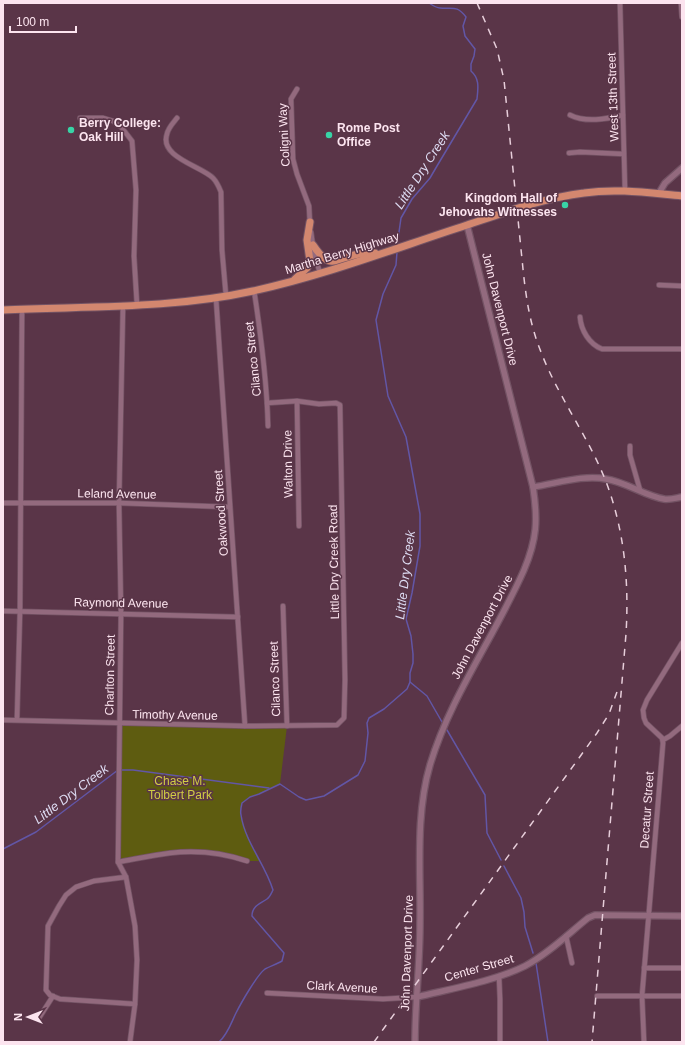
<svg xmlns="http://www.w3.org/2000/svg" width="685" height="1045" font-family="Arial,sans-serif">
  <rect width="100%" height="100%" fill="#5a3548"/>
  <!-- green -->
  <path fill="#5e5c10" d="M119,724l168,2 -7,58 -21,10 -9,3 -8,6 -2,11 12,33 8,14h-13l-15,-5 -53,-4 -61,10z"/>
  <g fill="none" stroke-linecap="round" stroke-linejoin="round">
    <!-- stream -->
    <g stroke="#6256a6" stroke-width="1.5">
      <path d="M397,246l4,-28 11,-19 18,-21 7,-12 40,-67c1,-11 3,-20 -6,-28v-7l3,-8 1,-7 -10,-13 -2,-10 3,-9c-9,-12 -13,-8 -26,-9 -3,0 -8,-3 -11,-5"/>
      <path d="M410,682l17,14 15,26"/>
      <path d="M447,730l38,65 2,38 14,27"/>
      <path d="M3,849l33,-17 82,-62h15l136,18"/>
      <path d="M504,866l17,32 3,14 1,15 8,26"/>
      <path d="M536,963l12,79"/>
      <path d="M219,1042c9,-8 12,-19 17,-29 5,-10 21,-38 29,-44 6,-3 12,-5 17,-8l2,-8 -32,-37c0,-10 8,-12 15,-17 3,-2 4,-5 6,-9 -8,-26 -28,-48 -32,-75 -1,-4 0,-8 1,-12l8,-6 9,-3 21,-10 19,13 7,3 18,-4 34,-21 7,-14 3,-28 -1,-10 2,-5 15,-9 23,-20 3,-7v-9l3,-10v-9l-2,-18 -5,-17 6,-26 8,-47v-32l-14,-77 -18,-41 -12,-76 7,-26 13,-29 1,-13"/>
    </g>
    <!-- minor casing -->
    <g stroke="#735364" stroke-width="6">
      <g id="minor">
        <path d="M620,3l5,188"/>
        <path d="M681,3l1,14"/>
        <path d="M297,89l-6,10 2,60 4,15 12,32 1,19"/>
        <path d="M570,115c16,8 36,4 53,0"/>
        <path d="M80,118h23l10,3 9,7 10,13 4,49 -2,66 3,49"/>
        <path d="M177,118c-4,5 -9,10 -10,16 -8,23 34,32 46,44 4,4 6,9 8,14l1,58 4,46"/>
        <path d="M569,153l11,-1 44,2"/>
        <path d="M311,232l3,21 6,20"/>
        <path d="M659,285l23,1"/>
        <path d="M254,290c7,46 13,91 14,136"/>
        <path d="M216,298l29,428"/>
        <path d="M123,305l-4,198 2,110 -3,249 8,15 9,49 2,34 -2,44 -5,38"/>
        <path d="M580,317c1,13 9,27 22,32h80"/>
        <path d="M297,401l2,125"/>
        <path d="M630,446v9l10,35"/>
        <path d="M3,503h116l111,4"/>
        <path d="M283,606l4,120"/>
        <path d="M3,611l235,6"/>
        <path d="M17,719l3,-108 2,-302"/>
        <path d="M3,720l242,6 92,-1 7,-7 1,-38 -5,-275 -4,-2 -17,1 -22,-3 -30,2"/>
        <path d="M663,740l7,-4 12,-10"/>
        <path d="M118,862c17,-3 35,-7 52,-9 25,-3 53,0 77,8"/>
        <path d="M126,877l-32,4 -18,6 -10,8 -7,11 -11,20 -2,64 4,5 10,4 75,5"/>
        <path d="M566,936l6,27"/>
        <path d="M644,968h38"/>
        <path d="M499,976l1,23v43"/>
        <path d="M267,993l116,6 34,-2"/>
        <path d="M597,996h85"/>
        <path d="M39,1018l14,-22"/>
        <path d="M644,1042l-2,-46 21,-253 -1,-5 -16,-15 -2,-5 -1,-8 4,-10 35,-57"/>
      </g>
    </g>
    <!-- tertiary casing -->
    <g stroke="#735364" stroke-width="8">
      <g id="tertiary">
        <path d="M659,193l6,-10 17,-15"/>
        <path d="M533,487c22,-3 51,-13 73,-8 20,3 39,17 58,20 6,1 12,-1 18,-2"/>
        <path d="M417,997c33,-8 78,-16 108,-31 23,-12 43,-32 63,-48l7,-3 87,1"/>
        <path d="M415,1042c0,-39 5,-78 5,-118 1,-52 -5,-108 10,-159 21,-70 65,-129 94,-195 13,-31 14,-50 9,-83l-66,-262"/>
      </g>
    </g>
    <!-- primary casing -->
    <g stroke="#735364" stroke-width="9">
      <g id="primary">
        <path d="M313,245c18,27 21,13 46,9 5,-1 11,-1 16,-1"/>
        <path d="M295,279l12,-11 3,-7 -3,-21 3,-18"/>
        <path d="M3,310c84,-4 168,-1 250,-19 73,-16 143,-43 214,-66 39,-13 77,-27 117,-32 33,-5 65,0 98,3"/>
      </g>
    </g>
    <!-- minor -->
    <use href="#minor" stroke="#936a7e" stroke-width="4.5"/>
    <!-- tertiary -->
    <use href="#tertiary" stroke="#936a7e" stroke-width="5.5"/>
    <!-- primary -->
    <use href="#primary" stroke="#d3876f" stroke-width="7"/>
    <!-- rail -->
    <g stroke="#e7ceda" stroke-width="1.5" stroke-dasharray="7 7" stroke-linecap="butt">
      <path d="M477,3l20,46 7,31 19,189c3,29 7,56 18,83 18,47 50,88 67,135 17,48 21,97 18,147l-34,408"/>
      <path d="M374,1042l223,-309 12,-19 9,-25"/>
    </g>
  </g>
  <!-- markers -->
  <g fill="#38d4a6" stroke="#5a3548" stroke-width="1.5">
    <circle cx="71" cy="130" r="4"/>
    <circle cx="329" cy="135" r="4"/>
    <circle cx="565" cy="205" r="4"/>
  </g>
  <g text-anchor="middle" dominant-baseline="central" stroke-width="3" stroke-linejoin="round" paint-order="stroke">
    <!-- street labels -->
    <g font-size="12" fill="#fce4ef" stroke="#5a3548">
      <text transform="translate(613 97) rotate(-92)">West 13th Street</text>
      <text transform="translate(284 135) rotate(-93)">Coligni Way</text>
      <text transform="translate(342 253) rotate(-17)">Martha Berry Highway</text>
      <text transform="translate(500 309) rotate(76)">John Davenport Drive</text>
      <text transform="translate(253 359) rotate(-96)">Cilanco Street</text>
      <text transform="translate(288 464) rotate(-91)">Walton Drive</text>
      <text transform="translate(117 494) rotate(1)">Leland Avenue</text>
      <text transform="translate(221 513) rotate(-94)">Oakwood Street</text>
      <text transform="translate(334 562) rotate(-91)">Little Dry Creek Road</text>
      <text transform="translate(121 603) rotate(1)">Raymond Avenue</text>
      <text transform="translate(482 627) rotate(-62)">John Davenport Drive</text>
      <text transform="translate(110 675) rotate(-89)">Charlton Street</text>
      <text transform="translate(275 679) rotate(-92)">Cilanco Street</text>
      <text transform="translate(175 715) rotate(1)">Timothy Avenue</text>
      <text transform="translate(647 810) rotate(-86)">Decatur Street</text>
      <text transform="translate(407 953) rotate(-88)">John Davenport Drive</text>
      <text transform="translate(479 968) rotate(-16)">Center Street</text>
      <text transform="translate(342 987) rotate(3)">Clark Avenue</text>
    </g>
    <!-- poi labels -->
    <g font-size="12" font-weight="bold" fill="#fce4ef" stroke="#5a3548" text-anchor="start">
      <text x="79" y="123">Berry College:<tspan x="79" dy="14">Oak Hill</tspan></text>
      <text x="337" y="128">Rome Post<tspan x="337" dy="14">Office</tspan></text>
      <text x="557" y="198" text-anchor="end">Kingdom Hall of<tspan x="557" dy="14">Jehovahs Witnesses</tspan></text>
    </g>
    <!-- park labels -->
    <g font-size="12" fill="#d0cd43" stroke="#5a3548">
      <text x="180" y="781">Chase M.<tspan x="180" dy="14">Tolbert Park</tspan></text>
    </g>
    <!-- water labels -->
    <g font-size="13" font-style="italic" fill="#dddbf2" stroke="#5a3548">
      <text transform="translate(422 170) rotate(-57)">Little Dry Creek</text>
      <text transform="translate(405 575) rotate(-83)">Little Dry Creek</text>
      <text transform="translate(71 794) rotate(-37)">Little Dry Creek</text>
    </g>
  </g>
  <!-- border -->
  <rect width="685" height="1045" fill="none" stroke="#fce4ef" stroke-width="8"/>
  <!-- north arrow -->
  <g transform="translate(28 1017) rotate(270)" stroke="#5a3548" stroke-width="3" paint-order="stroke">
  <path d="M0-3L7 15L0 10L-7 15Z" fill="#fce4ef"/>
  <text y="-6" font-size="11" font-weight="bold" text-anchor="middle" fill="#fce4ef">N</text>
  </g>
  <!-- scale -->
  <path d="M10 26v6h66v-6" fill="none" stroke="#fce4ef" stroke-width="2"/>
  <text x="16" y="26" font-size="12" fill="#fce4ef" stroke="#5a3548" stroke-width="3" paint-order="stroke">100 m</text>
</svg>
